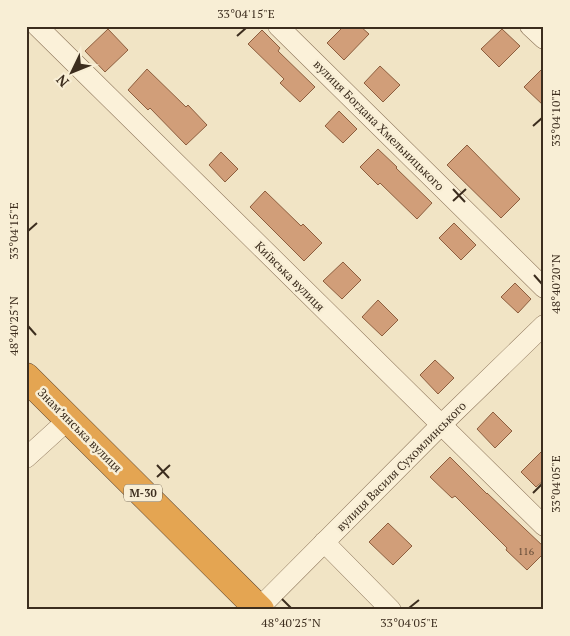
<svg xmlns="http://www.w3.org/2000/svg" width="570" height="636" font-family="'PT Serif',serif">
  <rect width="100%" height="100%" fill="#f1e4c5"/>
  <!-- building -->
  <g fill="#d19e79" stroke="#8d5e3e">
    <path d="M344,26h16l9,8 -25,26 -17,-17z"/>
    <path d="M108,29l20,21 -23,22 -20,-21z"/>
    <path d="M502,29l18,17 -21,21 -18,-18z"/>
    <path d="M262,30l18,18 -2,3 37,36 -15,15 -20,-19 4,-4 -36,-35z"/>
    <path d="M380,66l20,19 -17,17 -19,-19z"/>
    <path d="M544,67v39l-20,-19z"/>
    <path d="M147,69l39,38 2,-2 19,20 -21,20 -36,-37 -2,2 -20,-20z"/>
    <path d="M339,111l18,18 -14,14 -18,-17z"/>
    <path d="M467,145l53,54 -19,19 -54,-53z"/>
    <path d="M378,149l19,18 -1,1 36,35 -15,16 -37,-36 -2,2 -18,-18z"/>
    <path d="M221,152l17,17 -13,13 -16,-17z"/>
    <path d="M265,191l36,35 2,-2 19,19 -18,18 -54,-54z"/>
    <path d="M454,223l22,22 -15,15 -22,-22z"/>
    <path d="M343,262l18,18 -19,19 -19,-18z"/>
    <path d="M515,283l16,16 -13,14 -17,-16z"/>
    <path d="M378,300l20,20 -16,16 -20,-19z"/>
    <path d="M435,360l19,18 -16,16 -18,-19z"/>
    <path d="M493,412l19,19 -17,17 -18,-19z"/>
    <path d="M544,449v31l-8,7 -15,-15z"/>
    <path d="M450,457l37,37v-1l57,54v6l-17,17 -21,-20 1,-2 -52,-52 -3,2 -22,-21z"/>
    <path d="M388,523l24,23 -19,19 -24,-23z"/>
  </g>
  <g fill="none" stroke-linecap="round" stroke-linejoin="round">
    <!-- minor casing -->
    <g stroke="#8d755a" stroke-width="21">
      <g id="minor">
        <path d="M37,26l507,500"/>
        <path d="M278,26l266,262"/>
        <path d="M530,26l14,13"/>
        <path d="M26,458l43,-39"/>
        <path d="M324,542l67,68"/>
        <path d="M259,608l182,-183 103,-100"/>
      </g>
    </g>
    <!-- highway casing -->
    <g stroke="#5b432e" stroke-width="29">
      <path id="highway" d="M26,377l234,233"/>
    </g>
    <!-- minor -->
    <use href="#minor" stroke="#fbf1d9" stroke-width="20"/>
    <!-- highway -->
    <use href="#highway" stroke="#e4a552" stroke-width="28"/>
  </g>
  <!-- ticks -->
  <path fill="none" stroke="#3c2d1e" stroke-width="2" d="M237,36l9,-8M533,126l9,-8M453,189l12,13M453,201l13,-12M28,231l9,-8M534,275l8,9M28,326l8,9M157,465l12,13M157,477l13,-12M533,493l9,-9M282,599l9,9M409,608l10,-8"/>
  <g text-anchor="middle" dominant-baseline="central" stroke-width="5" stroke-linejoin="round" paint-order="stroke">
    <!-- number labels -->
    <g font-size="10" fill="#614935">
      <text x="526" y="551">116</text>
    </g>
    <!-- shield labels -->
    <rect fill="#f8eed5" stroke="#746755" stroke-width="1" x="124" y="484.5" width="38" height="17" rx="4"/>
    <g font-size="11" font-weight="bold" fill="#3c2d1e">
      <text x="143" y="493">М-30</text>
    </g>
    <!-- street labels -->
    <g font-size="12" fill="#3c2d1e" stroke="#f8eed5">
      <text transform="translate(379 125) rotate(45)">вулиця Богдана Хмельницького</text>
      <text transform="translate(290 276) rotate(45)">Київська вулиця</text>
      <text transform="translate(80 430) rotate(45)">Знамʼянська вулиця</text>
      <text transform="translate(401 466) rotate(-45)">вулиця Василя Сухомлинського</text>
    </g>
  </g>
  <!-- border -->
  <rect width="570" height="636" fill="none" stroke="#f8eed5" stroke-width="55"/>
  <!-- north arrow -->
  <g transform="translate(72 72) rotate(227)" stroke="#f8eed5" stroke-width="4" paint-order="stroke">
  <path d="M0-4L9 19L0 12L-9 19Z" fill="#3c2d1e"/>
  <text y="-8" font-size="14" font-weight="bold" text-anchor="middle" fill="#3c2d1e">N</text>
  </g>
  <rect x="28" y="28" width="514" height="580" fill="none" stroke="#3c2d1e" stroke-width="2"/>
  <g font-size="12" text-anchor="middle" fill="#3c2d1e">
    <text x="246" y="18">33°04'15"E</text>
    <text transform="translate(556 118) rotate(-90)" y="4">33°04'10"E</text>
    <text transform="translate(14 231) rotate(-90)" y="4">33°04'15"E</text>
    <text transform="translate(556 284) rotate(-90)" y="4">48°40'20"N</text>
    <text transform="translate(14 326) rotate(-90)" y="4">48°40'25"N</text>
    <text transform="translate(556 484) rotate(-90)" y="4">33°04'05"E</text>
    <text x="291" y="627">48°40'25"N</text>
    <text x="409" y="627">33°04'05"E</text>
  </g>
</svg>
